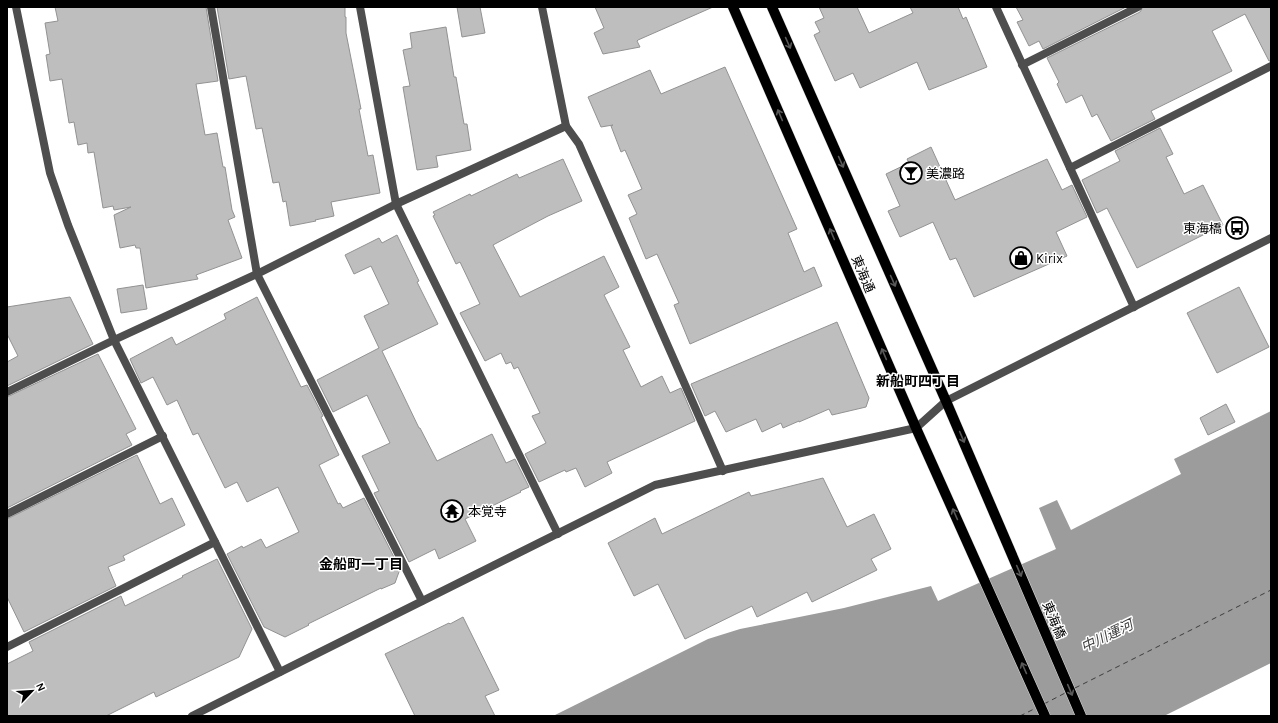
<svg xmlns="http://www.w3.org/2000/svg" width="1278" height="723" font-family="Karla,'Noto Sans JP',sans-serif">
  <rect width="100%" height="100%" fill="#fff"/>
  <!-- water -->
  <path fill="#9c9c9c" d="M1271,411v252l-107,53h-611l155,-77 32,-10 104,-21 87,-22 7,15 118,-52 -17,-41 18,-8 14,30 110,-56 -7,-15z"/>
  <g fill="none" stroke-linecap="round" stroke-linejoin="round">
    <!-- ferry -->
    <g stroke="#3d3d3d" stroke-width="1" stroke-dasharray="5 4" stroke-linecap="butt">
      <path d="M1075,688l196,-98"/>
      <path d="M1044,704l23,-12"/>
      <path d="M1020,716l16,-8"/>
    </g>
  </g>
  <!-- building -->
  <g fill="#bebebe" stroke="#929292">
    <path d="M55,7h151l12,74 -22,3 9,51 12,-2 6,34h2l7,43 3,7 -7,3 14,38 -46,17 2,4 -52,9 -6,-40h-4l-1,-3 -15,3 -6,-33 17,-8 -17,3 -1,-4 -10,2 -9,-56 -6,1 -1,-10 -9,2 -4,-23 -5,1 -7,-44 -12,2 -4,-26 4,-1 -5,-31 13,-2z"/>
    <path d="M217,7h128v10h1v16l15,76h-2l9,47 5,-1 7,38 -49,9 3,14 -19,4 1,1 -26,5 -4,-25 -3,1 -4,-20 -6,1 -11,-55 -6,1 -10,-53 -17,3z"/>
    <path d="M457,7h23l5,26 -23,4z"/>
    <path d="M595,7h118l-75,33 -1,1 3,6 -37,7 -9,-21 10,-5z"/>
    <path d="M819,7h38l12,26 44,-20 -3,-6h48l5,12 3,-2 21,50 -58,23 -12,-28 -57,26 -7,-15 -18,8 -21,-46 6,-3 -5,-10 9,-4z"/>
    <path d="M1016,7h110l-83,42 -4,-8 -10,5 -12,-24 6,-2z"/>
    <path d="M1143,7h128v54h-2l-24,-47 -33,17 20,40 -81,40 4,8 -44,22 -14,-27 -5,3 -10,-22 -16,8 -9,-19 2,-2 -12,-24 93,-46z"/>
    <path d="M446,27l8,50h2l8,47h3l4,26 -35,6 2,11 -21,3 -14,-83 7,-1 -7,-36 9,-2 -2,-15z"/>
    <path d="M725,67l72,162 -9,4 16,39 10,-5 8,19 -132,58 -16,-39 5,-2 -22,-49 -11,5 -17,-41 8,-4 -9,-19 14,-6 -17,-39 -4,2 -10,-26 2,-1 -12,2 -13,-30 62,-27 11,24z"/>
    <path d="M1160,128l13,26 -7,3 18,37 19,-9 20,40 -86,43 -30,-60 -10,5 -15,-33 38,-19 -5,-10z"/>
    <path d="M931,147l24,53 92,-41 15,31 10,-5 15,32 -31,15 11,24 -93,41 -18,-39 -6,2 -17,-38 -33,15 -12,-26 12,-5 -14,-32 23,-11 -2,-4z"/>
    <path d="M563,159l19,42 -34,15 -55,29 27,52 84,-41 15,31 -15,8 26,52 -7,3 18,37 21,-11 8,17 11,-5 14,33 -88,41 5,11 -27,14 -9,-19 -10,4 -1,-2 -26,12 -14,-28 21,-11 -14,-27 8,-3 -22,-46 -4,2 -3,-7 -5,2 -5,-11 -16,8 -25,-48 20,-9 -20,-42 -4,2 -23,-48 2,-1 -2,-3 37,-18 1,2 46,-22 2,4z"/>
    <path d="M397,235l22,46 -2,1 21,42 -56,27 37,77h1l17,33 55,-27 14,29 9,-4 14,28 -9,4 1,1 -56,27 11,22 -37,18 -4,-10 -26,13 -35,-69 5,-2 -17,-35 28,-13 -23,-48 -34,17 -16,-32 62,-32 -15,-32 25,-12 -18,-38 -17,8 -9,-19 34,-17 3,5z"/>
    <path d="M143,285l4,24 -26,4 -4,-24z"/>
    <path d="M1239,287l30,60 -52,26 -30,-60z"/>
    <path d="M70,297l23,47 -86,42v-24l11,-6 -11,-22v-27z"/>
    <path d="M257,297l44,90 6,-2 16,31 -2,1 18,38 -20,10 19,39 2,-1 3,5 21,-10 36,71 -5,14 -14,6v-1l-73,36 1,1 -24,12 -21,-10 -37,-73 15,-8 1,2 18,-9 5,9 33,-16 -21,-45 -31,15 -10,-20 -12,6 -27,-55 -5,2 -16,-35 -10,5 -14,-28 -12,6 -11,-24 42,-22 4,8 50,-26 -2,-5z"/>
    <path d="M837,322l32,76 -3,9 -34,8 -3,-6 -30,13v-1l-16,7 -2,-5 -19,9 -6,-13 -30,13 -11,-21 -10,5 -14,-32z"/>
    <path d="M98,354l38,75 -10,5 6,11 -125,63v-111z"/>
    <path d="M1226,404l9,18 -27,13 -8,-17z"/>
    <path d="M137,455l23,49 12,-6 13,27 -62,31 2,4 -17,7 8,19 -92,46 -17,-35v-78z"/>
    <path d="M823,478l24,49 27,-13 17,35 -20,10 6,11 -65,32 -5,-10 -50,25 -5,-11 -67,33 -27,-55 -24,12 -26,-53 47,-25 7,16 87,-42 2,4z"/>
    <path d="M217,559l35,70 -13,28 -83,40 -2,-5 -48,24h-99v-52l26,-13 -4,-9 92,-46 4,10 58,-29 -1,-1z"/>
    <path d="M463,617l36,73 -14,6 10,20h-80l-30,-62 64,-31 1,1z"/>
  </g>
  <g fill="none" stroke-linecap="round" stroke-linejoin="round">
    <!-- primary casing -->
    <g stroke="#dbdbdb" stroke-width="11">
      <g id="primary">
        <path d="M733,7l183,421 129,288"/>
        <path d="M772,7l174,394 135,315"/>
      </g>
    </g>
    <!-- minor -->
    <g stroke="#4e4e4e" stroke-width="8">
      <path d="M16,7l34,166 18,52 46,115 166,332"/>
      <path d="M211,7l46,267 165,327"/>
      <path d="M360,7l36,197 162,330"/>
      <path d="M542,7l24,119 13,18 144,327"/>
      <path d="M996,7l138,300"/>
      <path d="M1022,65l116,-58"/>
      <path d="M1070,168l201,-102"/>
      <path d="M7,392l107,-52 143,-66 139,-70 170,-78"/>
      <path d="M7,514l156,-78"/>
      <path d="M7,647l208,-105"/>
    </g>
    <!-- tertiary -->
    <path stroke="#4e4e4e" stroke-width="8" d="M192,716l463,-231 261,-57 30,-27 325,-163"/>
    <!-- primary -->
    <use href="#primary" stroke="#000" stroke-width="10"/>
  </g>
  <!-- one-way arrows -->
  <defs><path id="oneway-shaft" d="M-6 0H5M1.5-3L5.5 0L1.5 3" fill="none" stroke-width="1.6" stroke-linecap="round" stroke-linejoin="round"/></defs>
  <g stroke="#595959">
    <use href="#oneway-shaft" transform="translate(788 43) rotate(66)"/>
    <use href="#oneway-shaft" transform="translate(780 115) rotate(-113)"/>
    <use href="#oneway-shaft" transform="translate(841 162) rotate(66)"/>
    <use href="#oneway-shaft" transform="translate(832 234) rotate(-113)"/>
    <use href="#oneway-shaft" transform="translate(893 281) rotate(66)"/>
    <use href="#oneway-shaft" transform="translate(884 354) rotate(-113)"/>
    <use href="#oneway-shaft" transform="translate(962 437) rotate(67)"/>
    <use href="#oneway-shaft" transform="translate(955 514) rotate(-114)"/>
    <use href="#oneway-shaft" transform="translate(1019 571) rotate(67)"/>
    <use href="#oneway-shaft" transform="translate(1024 668) rotate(-114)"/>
    <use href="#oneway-shaft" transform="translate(1070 690) rotate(67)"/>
  </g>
  <!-- icons -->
  <defs>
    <g id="bar-ring" transform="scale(1.15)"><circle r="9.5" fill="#fff" stroke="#000" stroke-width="1.5"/><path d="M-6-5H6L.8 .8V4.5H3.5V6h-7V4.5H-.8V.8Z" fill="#000"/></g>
    <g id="bus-ring" transform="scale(1.15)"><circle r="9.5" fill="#fff" stroke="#000" stroke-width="1.5"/><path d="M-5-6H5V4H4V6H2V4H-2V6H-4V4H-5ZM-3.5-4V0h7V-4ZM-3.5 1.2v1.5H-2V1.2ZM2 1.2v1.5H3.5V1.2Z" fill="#000"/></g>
    <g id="shop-ring" transform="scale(1.15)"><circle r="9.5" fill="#fff" stroke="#000" stroke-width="1.5"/><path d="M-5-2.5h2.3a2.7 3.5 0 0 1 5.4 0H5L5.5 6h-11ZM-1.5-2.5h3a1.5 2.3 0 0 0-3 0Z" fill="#000"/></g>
    <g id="temple-ring" transform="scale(1.15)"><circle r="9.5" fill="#fff" stroke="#000" stroke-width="1.5"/><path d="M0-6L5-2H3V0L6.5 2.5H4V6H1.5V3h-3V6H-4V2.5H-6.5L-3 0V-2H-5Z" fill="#000"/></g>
  </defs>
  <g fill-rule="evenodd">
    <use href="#bar-ring" x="911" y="173"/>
    <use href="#bus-ring" x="1237" y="228"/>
    <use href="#shop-ring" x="1021" y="258"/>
    <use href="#temple-ring" x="452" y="511"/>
  </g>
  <g text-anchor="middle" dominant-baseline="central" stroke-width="3" stroke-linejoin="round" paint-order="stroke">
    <!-- poi labels -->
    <g font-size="13" fill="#000" stroke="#fff" text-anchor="start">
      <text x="926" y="173">美濃路</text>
      <text x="1222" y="228" text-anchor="end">東海橋</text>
      <text x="1036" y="258">Kirix</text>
      <text x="468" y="511">本覚寺</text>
    </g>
    <!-- street labels -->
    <g font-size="13" fill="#000" stroke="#fff">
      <text transform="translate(863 274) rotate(67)">東海通</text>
      <text transform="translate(1054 620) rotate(67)">東海橋</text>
    </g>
    <!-- neighbourhood labels -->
    <g font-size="14" font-weight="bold" fill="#000" stroke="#fff">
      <text x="918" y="381">新船町四丁目</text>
      <text x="361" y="564">金船町一丁目</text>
    </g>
    <!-- water labels -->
    <g font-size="14" font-style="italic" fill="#3d3d3d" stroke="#fff">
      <text transform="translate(1107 636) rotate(-26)">中川運河</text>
    </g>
  </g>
  <!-- border -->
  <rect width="1278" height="723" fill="none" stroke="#000000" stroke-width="16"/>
  <!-- north arrow -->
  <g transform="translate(32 691) rotate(65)" stroke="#ffffff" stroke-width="3" paint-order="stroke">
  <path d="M0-3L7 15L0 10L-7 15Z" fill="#000000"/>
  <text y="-6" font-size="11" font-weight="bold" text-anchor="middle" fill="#000000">N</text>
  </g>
</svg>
